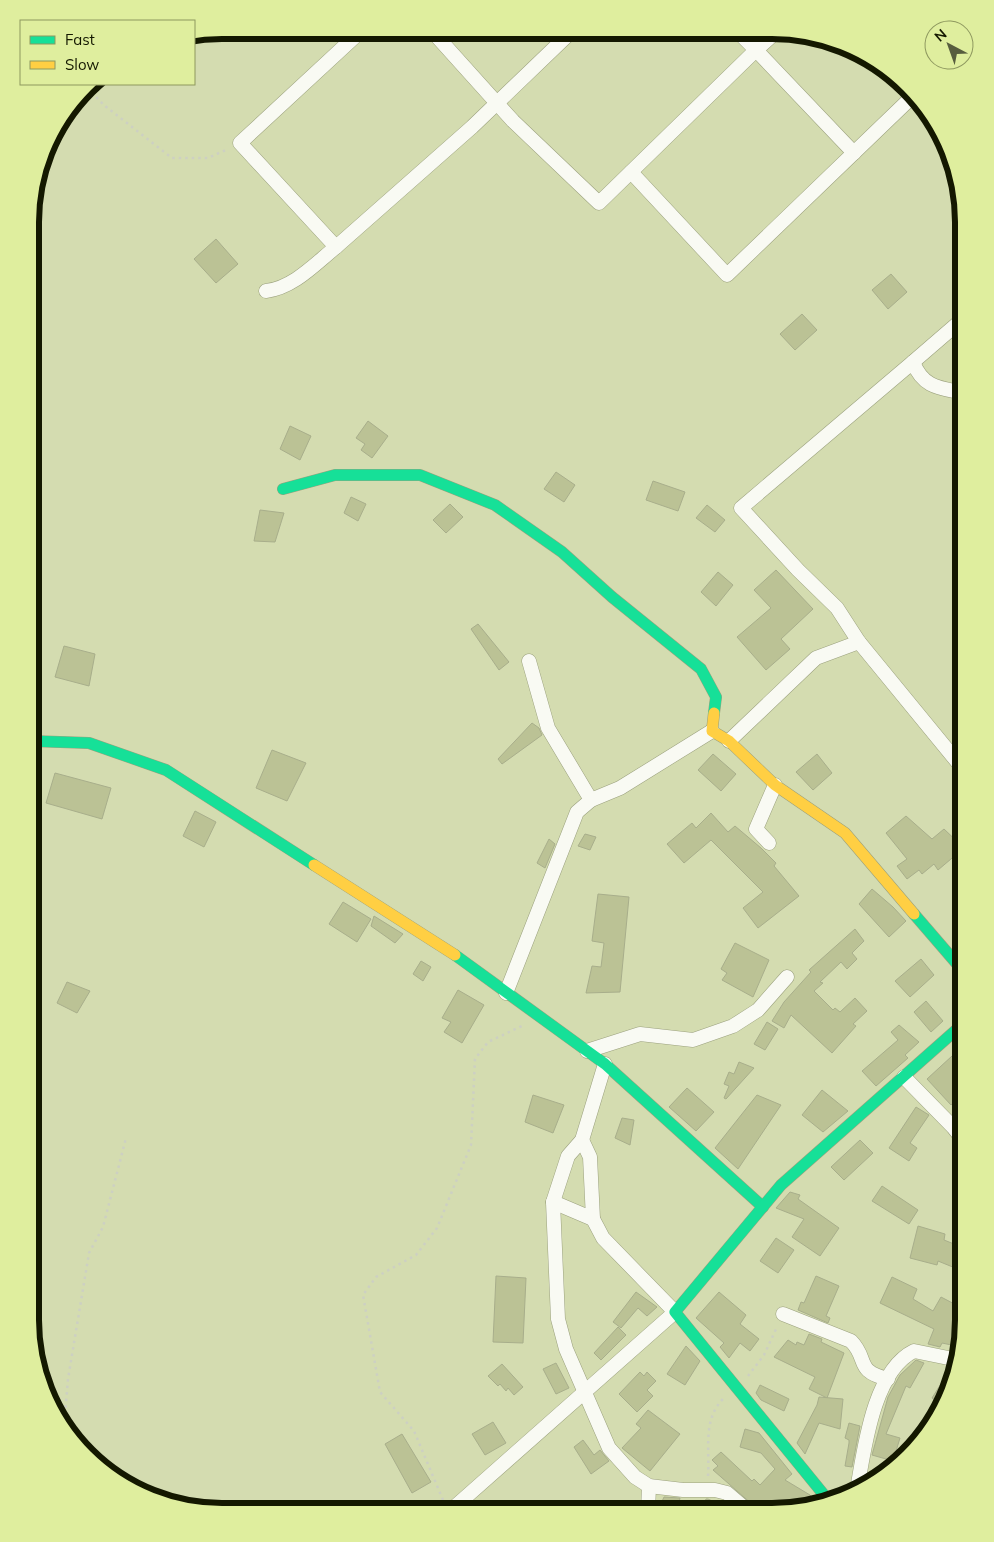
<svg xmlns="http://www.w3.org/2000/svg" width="994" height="1542" font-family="Mulish,sans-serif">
  <rect width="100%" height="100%" fill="#d4dcb0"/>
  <!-- building -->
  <g fill="#bbc295" stroke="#a8ae8b">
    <path d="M216,239l22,25 -22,19 -22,-24z"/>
    <path d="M891,274l16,18 -19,17 -16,-19z"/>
    <path d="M802,314l15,16 -22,20 -15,-16z"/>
    <path d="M368,421l20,15 -16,22 -11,-8 4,-6 -9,-6z"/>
    <path d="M290,426l21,10 -11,24 -20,-11z"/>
    <path d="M556,472l19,13 -11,17 -20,-13z"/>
    <path d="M653,481l32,11 -7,19 -32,-11z"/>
    <path d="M351,497l15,7 -8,17 -14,-8z"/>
    <path d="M450,504l13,13 -17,16 -13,-13z"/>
    <path d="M707,505l18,15 -10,12 -19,-14z"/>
    <path d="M260,510l24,3 -9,29 -21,-1z"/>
    <path d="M776,570l37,39 -32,30 9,10 -24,21 -29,-33 34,-29 -17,-18z"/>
    <path d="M718,572l15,13 -17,21 -15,-14z"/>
    <path d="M478,624l31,38 -10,8 -28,-41z"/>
    <path d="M64,646l31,8 -6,32 -34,-9z"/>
    <path d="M532,723l7,5 3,7 -40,29 -4,-5z"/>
    <path d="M272,750l34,13 -19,38 -31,-13z"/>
    <path d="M713,754l23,20 -15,17 -23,-21z"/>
    <path d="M817,754l15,19 -19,17 -17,-18z"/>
    <path d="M55,773l56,15 -9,31 -56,-16z"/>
    <path d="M195,811l21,11 -12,25 -21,-11z"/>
    <path d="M711,813l17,19 7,-6 26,22 15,15 -2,3 25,30 -41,32 -15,-20 20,-16 -52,-52 -27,23 -17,-19 25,-21 4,5z"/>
    <path d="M906,816l26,23 12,-10 20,19 -26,22 -4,-6 -12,10 -3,-4 -12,9 -10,-13 10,-7 -21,-26z"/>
    <path d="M585,834l11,3 -6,13 -12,-4z"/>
    <path d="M549,839l6,5 -10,24 -8,-5z"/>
    <path d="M872,889l21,18 13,14 -17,16 -30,-33z"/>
    <path d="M598,894l31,3 -9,95 -34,1 6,-27 9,1 3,-24 -12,-2z"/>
    <path d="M343,902l28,17 -14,23 -28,-18z"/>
    <path d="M374,916l29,18 -8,9 -24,-17z"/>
    <path d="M855,929l9,12 -12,12 5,6 -10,10 -6,-7 -21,20 3,1 -9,8 19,19 2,-2 5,4 15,-14 12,13 -14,13 3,2 -24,27 -41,-38 -7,13 -12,-7 12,-19 27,-30 -2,-2z"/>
    <path d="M735,943l34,17 -16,37 -31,-17 5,-7 -6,-4z"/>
    <path d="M921,959l13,16 -24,22 -15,-16z"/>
    <path d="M421,961l10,6 -8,14 -10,-7z"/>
    <path d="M67,982l23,9 -13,22 -20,-10z"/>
    <path d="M458,990l26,15 -22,38 -18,-11 7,-10 -9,-4z"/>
    <path d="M926,1001l17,20 -12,11 -17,-20z"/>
    <path d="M767,1022l11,7 -13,21 -11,-6z"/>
    <path d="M899,1025l20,17 -14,13 3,3 -32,28 -14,-15 36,-31 -7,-8z"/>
    <path d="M952,1056l12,12v25l-13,12 -24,-26z"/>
    <path d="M739,1062l15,6 -28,31 -2,-1 5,-12 -5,-2 5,-12 5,2z"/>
    <path d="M687,1088l27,24 -18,19 -27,-24z"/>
    <path d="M822,1090l26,21 -25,21 -21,-17z"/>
    <path d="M533,1095l31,10 -11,28 -28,-11z"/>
    <path d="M757,1095l24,10 -43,64 -23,-21z"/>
    <path d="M916,1107l13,8 -19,28 7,5 -8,13 -20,-13z"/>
    <path d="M622,1118l12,2 -4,25 -15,-7z"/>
    <path d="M860,1140l13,13 -29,27 -13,-13z"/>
    <path d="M882,1186l36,24 -9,14 -37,-23z"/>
    <path d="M790,1192l10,3 -2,4 41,29 -19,28 -28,-19 12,-18 -28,-11z"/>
    <path d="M918,1226l27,8 -1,6 20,8v12l-4,10 -22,-9 -1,4 -27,-7z"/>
    <path d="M776,1238l18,12 -16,23 -18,-12z"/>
    <path d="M496,1276l30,2 -3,65 -30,-1z"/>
    <path d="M816,1276l23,10 -13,30 4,2 -2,5 -30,-13 3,-8 3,1z"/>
    <path d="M892,1277l25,12 -4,10 20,12 8,-14 23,12 -3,38 -19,-4 -2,4 -12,-3 6,-15 -54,-26z"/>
    <path d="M636,1292l21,15 -10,9 -9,-8 -17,20 -8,-6z"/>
    <path d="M719,1292l27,23 -6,9 19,15 -9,12 -10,-8 -11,15 -9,-11 4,-4 -28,-25z"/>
    <path d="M618,1327l8,8 -25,25 -7,-7z"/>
    <path d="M809,1334l13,5 -1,3 23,11 -17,45 -18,-9 6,-12 -41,-20 14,-17 8,5 1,-3 7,3z"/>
    <path d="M686,1346l14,15 -15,24 -18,-11z"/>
    <path d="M916,1360l8,3 -14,25 -4,-2 -20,48 14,4 -7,23 -21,-6 16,-58 12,-22z"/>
    <path d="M556,1363l13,25 -13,6 -13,-25z"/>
    <path d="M502,1364l21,23 -9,8 -6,-7 -2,3 -6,-7 -2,2 -10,-10z"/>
    <path d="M951,1368l5,3 -2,11 -12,23 -10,-7z"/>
    <path d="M640,1372l4,4 3,-4 9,9 -9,9 6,6 -16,16 -18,-18z"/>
    <path d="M760,1385l29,14 -5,12 -23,-11 -5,-7z"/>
    <path d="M819,1397l24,2 -3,30 -21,-6 -14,31 -8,-11 20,-38z"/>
    <path d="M648,1410l32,24 -30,37 -28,-23 19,-20 -5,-4z"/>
    <path d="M493,1422l13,21 -21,12 -13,-21z"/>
    <path d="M849,1423l11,3 -8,41 -7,-1 4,-23v-3l-4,-2z"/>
    <path d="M745,1429l14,4 33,41 -7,6 25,15 6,8 -44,9h-11l-48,-42 5,-4 -6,-6 9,-8 31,29 2,-2 6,6 15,-16 -14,-16 -21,-6z"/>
    <path d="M402,1434l29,48 -19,11 -27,-49z"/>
    <path d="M583,1440l11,15 6,-5 9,11 -18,13 -17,-27z"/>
    <path d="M664,1497l16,1 -3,14 -17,-6z"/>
    <path d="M706,1499h2l27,13h-35z"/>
  </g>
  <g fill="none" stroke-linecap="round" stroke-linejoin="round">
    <!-- street casing -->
    <g stroke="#9ba17e" stroke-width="15">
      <g id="street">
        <path d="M362,30l-122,113 96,104 136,-120 100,-96"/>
        <path d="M432,31l81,90 86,82 157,-153 -18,-18"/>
        <path d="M776,32l-20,18 98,103"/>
        <path d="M631,172l96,103 187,-180"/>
        <path d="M266,291c27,-3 49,-27 70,-44"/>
        <path d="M913,362l51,-44"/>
        <path d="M529,661l19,67 43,72 29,-12 92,-57"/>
        <path d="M729,741l87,-83 43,-16"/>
        <path d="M964,770l-105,-128 -22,-34 -39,-38 -57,-62 172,-146c10,26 27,26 51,31"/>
        <path d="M769,843l-13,-14 19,-44"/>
        <path d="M506,993l71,-181 14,-12"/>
        <path d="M587,1051l53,-17 53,6 40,-14 25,-16 29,-33"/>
        <path d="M605,1064l-23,76 -14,16 -15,46 5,117 8,30 43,99 26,29 14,9 34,4h32l12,3 21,18"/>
        <path d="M904,1077l49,50 11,14"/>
        <path d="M553,1202l40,17 -3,-62 -8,-17"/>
        <path d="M783,1314l68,27c18,18 3,30 37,38"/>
        <path d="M857,1490c7,-39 16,-119 57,-139l44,9"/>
        <path d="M450,1511l225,-199 -72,-74 -10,-19"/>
        <path d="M648,1512l1,-26"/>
      </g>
    </g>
    <!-- fast casing -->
    <g stroke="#9ba17e" stroke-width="12">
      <g id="fast">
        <path d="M283,489l52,-14h85l75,30 67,47 50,45 89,72 15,28 -2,16"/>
        <path d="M31,741l58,2 77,27 148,95"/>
        <path d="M914,914l50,58"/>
        <path d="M455,955l150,109 158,143"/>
        <path d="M829,1501l-154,-189 106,-127 183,-162"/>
      </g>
    </g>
    <!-- slow casing -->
    <g stroke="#9ba17e" stroke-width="12">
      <g id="slow">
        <path d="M714,713l-2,18 17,10 46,44 70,48 69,81"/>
        <path d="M314,865l141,90"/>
      </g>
    </g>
    <!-- path -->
    <g stroke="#cdd0c2" stroke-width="2.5" stroke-dasharray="2.5 4" stroke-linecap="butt">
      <path d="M87,88l18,18 67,52h36l20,-9"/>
      <path d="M748,1376l16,-21 13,-28"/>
      <path d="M64,1427l4,-48 21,-126 14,-26 23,-89"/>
      <path d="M708,1476c2,-27 -6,-57 16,-78"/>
      <path d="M443,1500l-29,-69 -34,-39 -17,-97 13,-18 40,-22 21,-27 34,-83 4,-86 13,-17 36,-17"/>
    </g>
    <!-- street -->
    <use href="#street" stroke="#f9faf3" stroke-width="14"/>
    <!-- fast -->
    <use href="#fast" stroke="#16e098" stroke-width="11"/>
    <!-- slow -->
    <use href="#slow" stroke="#ffcf43" stroke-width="11"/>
  </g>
  <!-- crop -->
  <path d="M0 0H994V1542H0ZM222 39H772A183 183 0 0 1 955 222V1320A183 183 0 0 1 772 1503H222A183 183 0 0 1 39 1320V222A183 183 0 0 1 222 39Z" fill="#dfee9e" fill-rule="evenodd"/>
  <path fill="none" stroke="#141800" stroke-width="6" d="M222 39H772A183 183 0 0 1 955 222V1320A183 183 0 0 1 772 1503H222A183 183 0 0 1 39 1320V222A183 183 0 0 1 222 39Z"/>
  <!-- legend -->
  <rect x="20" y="20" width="175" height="65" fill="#dfee9e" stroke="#8e985f"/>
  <rect x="30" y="36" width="25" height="8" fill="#16e098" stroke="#8e985f"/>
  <text x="65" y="45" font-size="15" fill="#141800">Fast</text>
  <rect x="30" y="61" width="25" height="8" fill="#ffcf43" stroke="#8e985f"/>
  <text x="65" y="70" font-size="15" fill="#141800">Slow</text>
  <!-- north arrow -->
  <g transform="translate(949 45) rotate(319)"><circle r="24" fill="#dfee9e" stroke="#8e985f"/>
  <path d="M0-4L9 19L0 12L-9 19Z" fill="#575d3e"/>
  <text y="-8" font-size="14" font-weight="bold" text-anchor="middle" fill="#141800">N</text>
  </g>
</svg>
